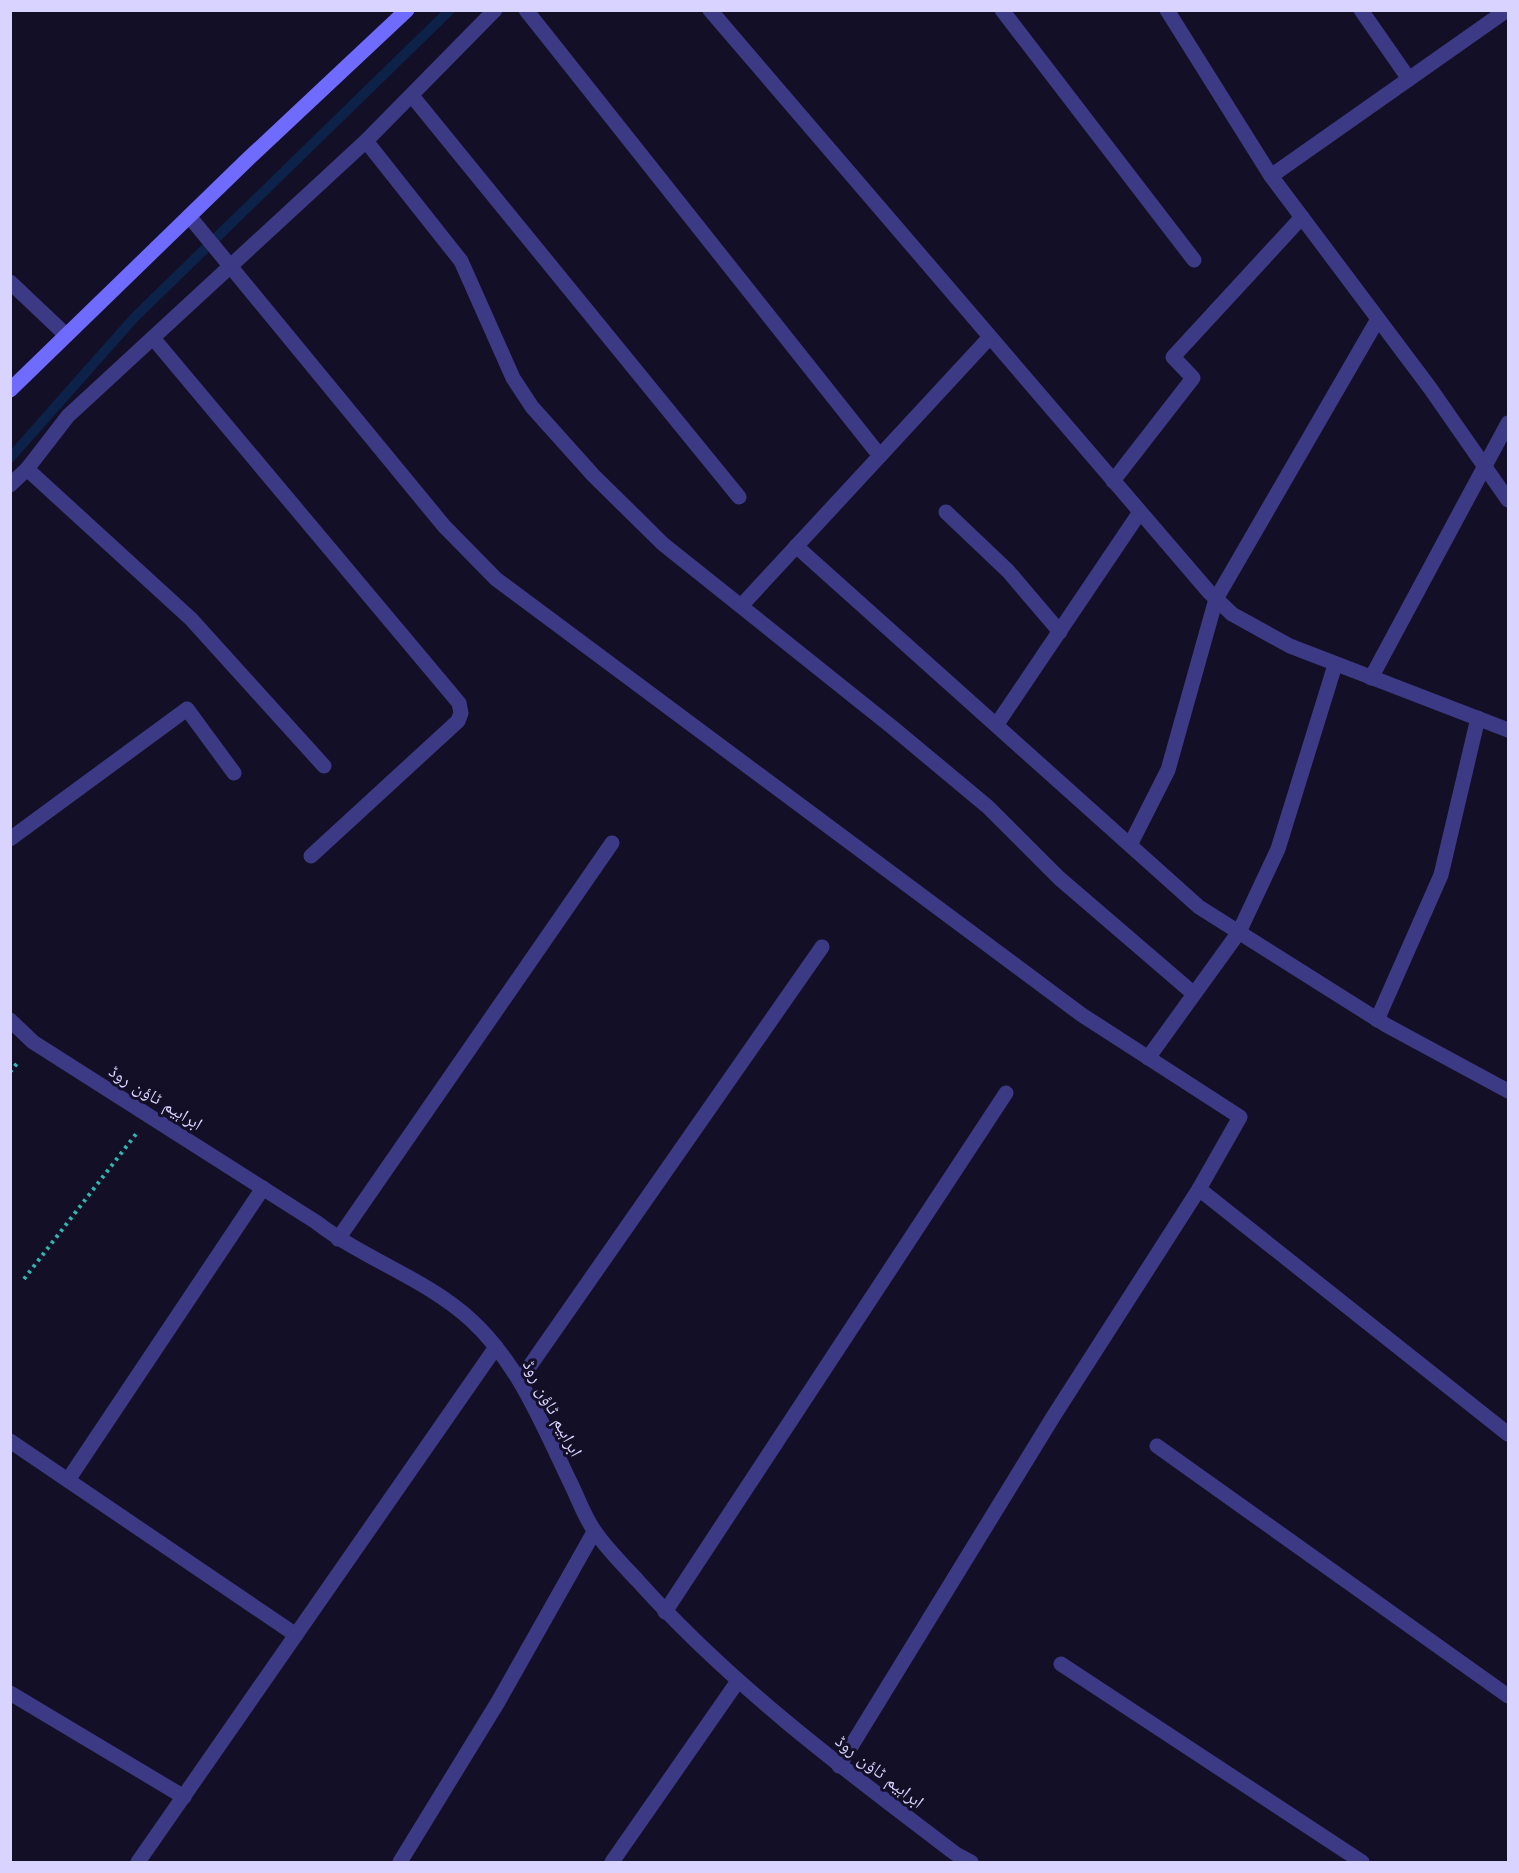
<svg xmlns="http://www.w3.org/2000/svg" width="1519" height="1873" font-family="'Work Sans','Noto Naskh Arabic',sans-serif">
  <rect width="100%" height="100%" fill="#130f26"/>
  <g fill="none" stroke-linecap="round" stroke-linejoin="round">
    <!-- stream -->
    <path stroke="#0c2248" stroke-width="10" d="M10,458l124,-140 316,-308"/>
    <!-- path -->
    <g stroke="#2fb8b0" stroke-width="4" stroke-dasharray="3 4.5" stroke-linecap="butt">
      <path d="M10,1072l9,-11"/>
      <path d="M24,1279l112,-145"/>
    </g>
    <!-- lane -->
    <g stroke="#3d3a85" stroke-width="15">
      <path d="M366,141l95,120 52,117 19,29 61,68 70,69 229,183 96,80 71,71 135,116"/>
      <path d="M946,512l62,59 52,61"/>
      <path d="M796,546l403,361 187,118 122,66"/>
      <path d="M1371,678l137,-255"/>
      <path d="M1130,845l38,-75 48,-171 162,-280"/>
      <path d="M1377,1020l64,-145 37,-157"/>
      <path d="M1148,1058l91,-126 39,-83 57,-184"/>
    </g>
    <!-- street -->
    <g stroke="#3d3a85" stroke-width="15">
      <path d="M526,10l354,446"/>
      <path d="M710,10l499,582 23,22 58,32 218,84"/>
      <path d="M1002,10l192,250"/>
      <path d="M1167,10l104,166 159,212 78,112"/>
      <path d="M1361,10l48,69"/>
      <path d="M413,97l326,400"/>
      <path d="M1271,176l236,-166"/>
      <path d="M189,216l255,310 52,53 586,436 158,102 -41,72 -146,228 -214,349"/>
      <path d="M10,282l56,53"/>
      <path d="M153,338l306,365 2,10 -3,8 -147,135"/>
      <path d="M27,469l164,150 133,147"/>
      <path d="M1113,481l80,-103 -20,-21 129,-140"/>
      <path d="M10,485l17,-16 41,-53 298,-275 129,-131"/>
      <path d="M741,606l248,-268"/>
      <path d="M997,724l143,-212"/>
      <path d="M10,839l177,-130 47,64"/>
      <path d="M10,1020l23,22 283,180c49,38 109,56 155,98 48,44 72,106 100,164 8,16 14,35 25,49 12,17 28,33 42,48 94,105 207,189 318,273l15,8"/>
      <path d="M1199,1189l309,245"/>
      <path d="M338,1239l274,-396"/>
      <path d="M520,1380l302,-433"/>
      <path d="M10,1441l286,194"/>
      <path d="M1157,1446l351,250"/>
      <path d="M68,1480l195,-292"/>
      <path d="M665,1612l341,-519"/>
      <path d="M1061,1664l301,198"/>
      <path d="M10,1693l174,104"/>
      <path d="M138,1862l358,-515"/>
      <path d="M400,1862l98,-160 96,-170"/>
      <path d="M612,1862l126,-181"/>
    </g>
    <!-- secondary -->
    <path stroke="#6f6bff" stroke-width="15" d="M10,390l237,-230 160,-150"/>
  </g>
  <g text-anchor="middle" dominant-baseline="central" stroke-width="6" stroke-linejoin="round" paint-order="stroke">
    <!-- street labels -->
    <g font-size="18" fill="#d9d4ff" stroke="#130f26">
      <text transform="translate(156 1097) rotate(32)">ابراہیم ٹاؤن روڈ</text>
      <text transform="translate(553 1408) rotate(62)">ابراہیم ٹاؤن روڈ</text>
      <text transform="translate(880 1771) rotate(38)">ابراہیم ٹاؤن روڈ</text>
    </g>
  </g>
  <!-- border -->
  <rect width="1519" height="1873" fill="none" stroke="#d9d4ff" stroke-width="24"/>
</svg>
